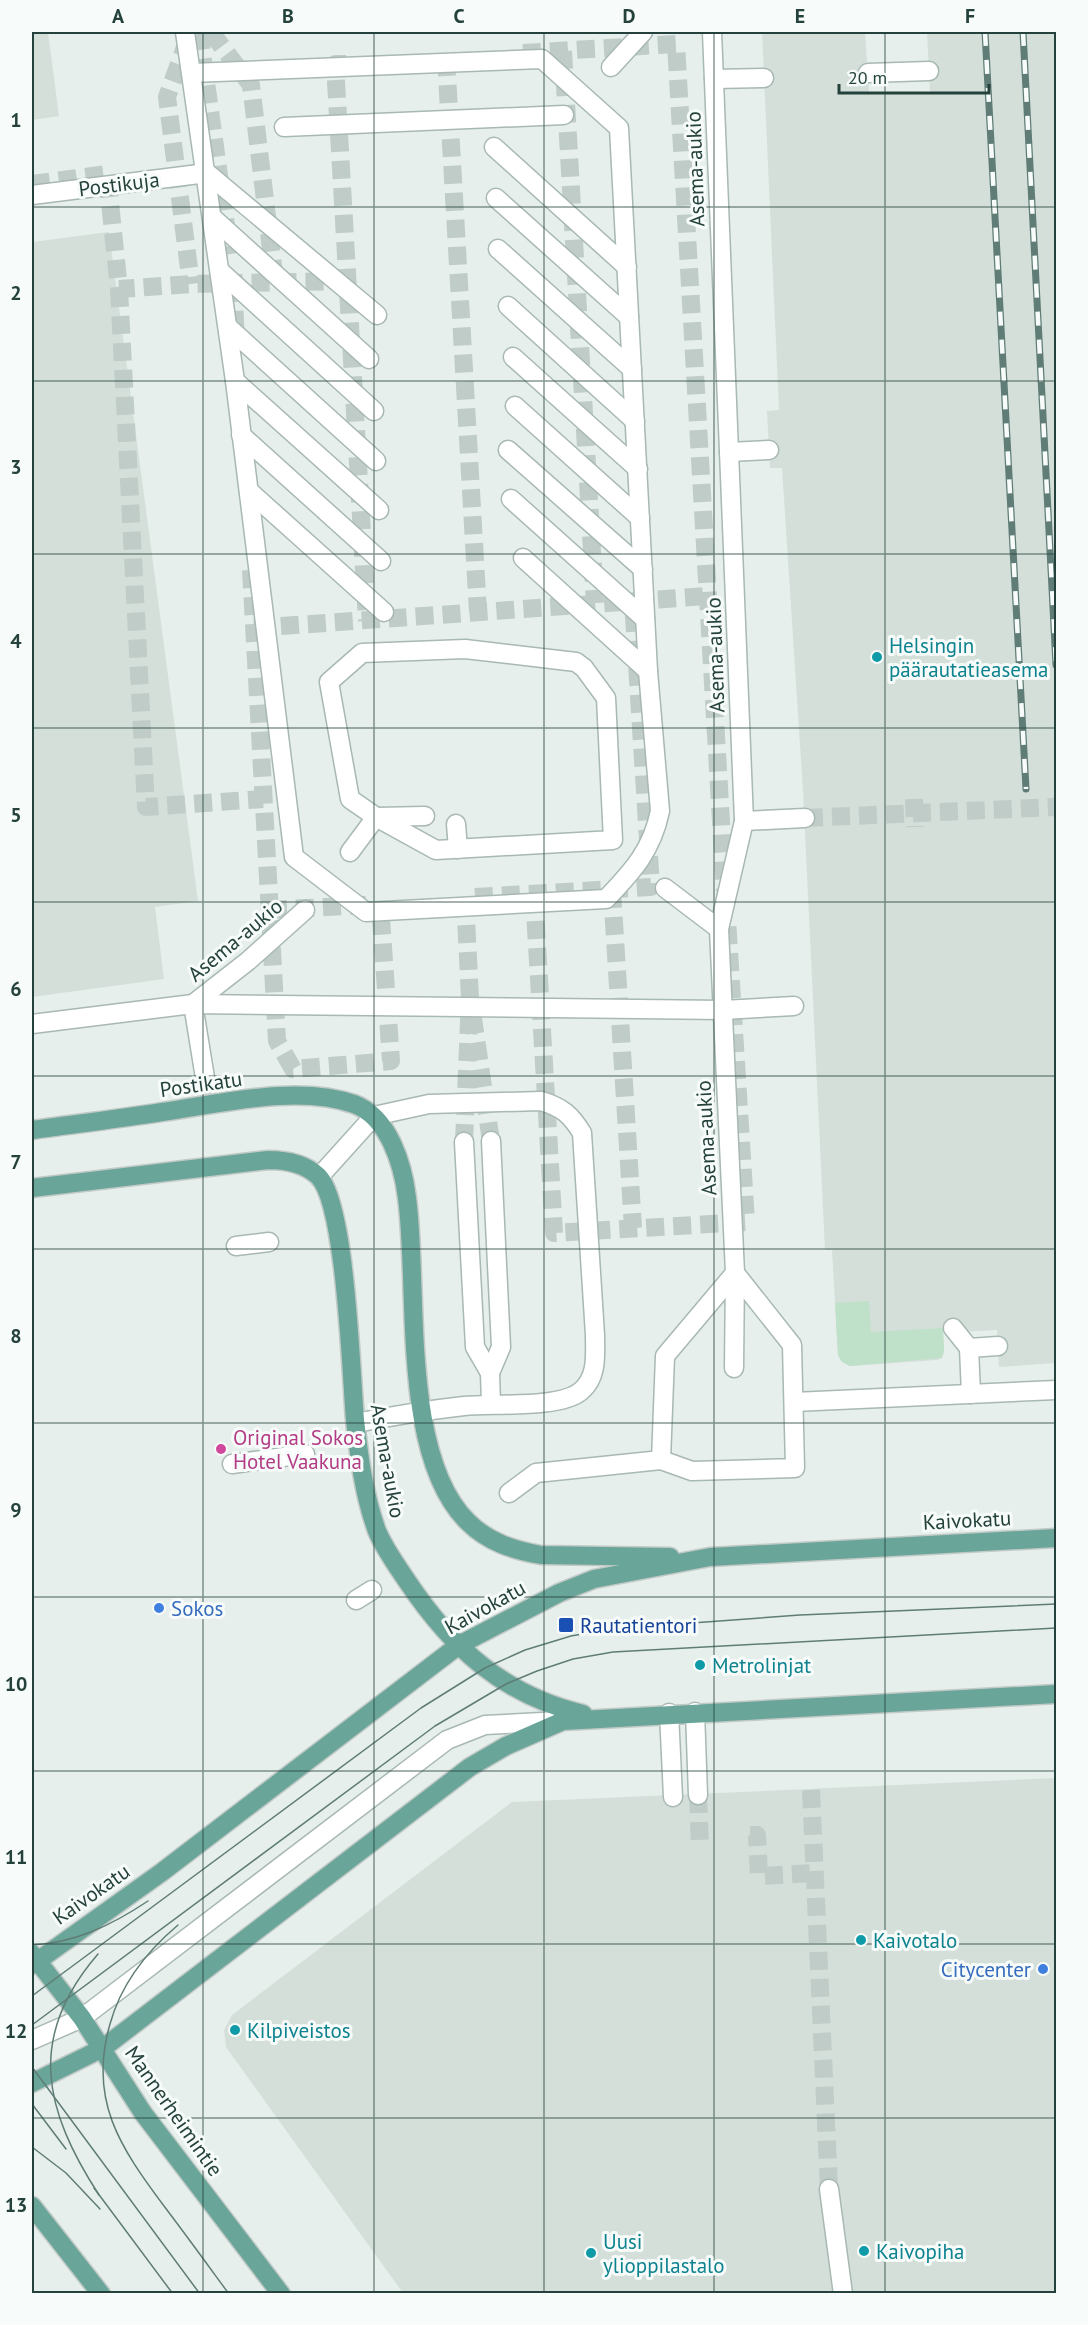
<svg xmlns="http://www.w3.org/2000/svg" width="1088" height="2325" font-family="'PT Sans',sans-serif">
  <rect width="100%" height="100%" fill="#e6efeb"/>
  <!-- built -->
  <g fill="#d4dfda">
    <path d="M32,32h16l11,84 -27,4z"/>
    <path d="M762,32h103l4,61 61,-1 -3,-60h129v1331l-57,4 -2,-37 -36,2 -8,-4 -10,1 1,22 -2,7 -5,2 -87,6 -8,-4 -4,-7 -6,-105h-7l-22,-459 -21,-323h-12l-3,-57 12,-1z"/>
    <path d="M109,232l89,669 -43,6 9,72 -132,18v-755z"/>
    <path d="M1056,1778v515h-653l-177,-246 -2,-17 8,-15 280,-213z"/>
  </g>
  <!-- green -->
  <path fill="#bfe0c9" d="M869,1301l2,31 72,-4 1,23 -2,7 -92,8 -8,-4 -4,-7 -3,-52z"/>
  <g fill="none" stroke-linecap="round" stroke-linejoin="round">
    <!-- minor-tunnel -->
    <g stroke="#bfccc8" stroke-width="18" stroke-dasharray="18 9" stroke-linecap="butt">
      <path d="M199,32l31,222"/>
      <path d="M211,32l40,53 24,197"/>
      <path d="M188,39l-21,58 24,187"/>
      <path d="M563,51l32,552"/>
      <path d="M523,53l153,-9 49,847"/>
      <path d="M446,58l32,554"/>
      <path d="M346,64h-11l32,557"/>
      <path d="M32,184l75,-10 12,115 72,-5 154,-3"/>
      <path d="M233,284l3,55"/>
      <path d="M119,289l27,518 117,-8"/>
      <path d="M251,570l26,471 16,28 98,-8 -11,-157"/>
      <path d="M254,628l453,-32"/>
      <path d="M914,799l1,28"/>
      <path d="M805,818l251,-11"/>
      <path d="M612,890l21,338"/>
      <path d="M534,894l20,339 192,-11 -19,-303"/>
      <path d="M475,897l176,-10 -18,-286"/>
      <path d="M465,898l5,100"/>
      <path d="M269,910l97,-5"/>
      <path d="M464,1142l6,-144 21,143"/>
      <path d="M811,1790l18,399"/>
      <path d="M698,1795l2,52"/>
      <path d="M750,1835h7l2,41 55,-3"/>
    </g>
    <!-- minor casing -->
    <g stroke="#a8b8b3" stroke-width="21">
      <g id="minor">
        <path d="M185,32l50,349 59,476 72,55 240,-13c27,-28 46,-49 54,-88l-12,-140 -29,-543 -77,-69 -351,14"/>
        <path d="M712,32l32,789 -25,108 16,344 -1,95"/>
        <path d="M611,67l32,-35"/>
        <path d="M868,73l61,-2"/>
        <path d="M714,79l50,-1"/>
        <path d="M284,127l280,-12"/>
        <path d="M494,147l133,120"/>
        <path d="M207,173l170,142"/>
        <path d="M32,195l175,-22"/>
        <path d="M496,198l133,119"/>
        <path d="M214,219l155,140"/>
        <path d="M498,249l134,120"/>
        <path d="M221,272l153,139"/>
        <path d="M508,306l127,115"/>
        <path d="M228,327l148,134"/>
        <path d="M513,357l125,112"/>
        <path d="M235,381l144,129"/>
        <path d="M515,406l125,112"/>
        <path d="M241,435l140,126"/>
        <path d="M508,450l135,119"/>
        <path d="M729,452l40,-2"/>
        <path d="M249,491l135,121"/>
        <path d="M511,499l134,120"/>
        <path d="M523,558l125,113"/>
        <path d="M377,817l48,-1"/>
        <path d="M744,821l61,-3"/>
        <path d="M456,824l2,25"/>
        <path d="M350,852l26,-35 -26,-18 -21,-117 33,-29 103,-4 111,13 8,6 22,30 7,142 -177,10 -60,-33"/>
        <path d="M665,888l54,41"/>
        <path d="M193,1004l55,-43 57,-51"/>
        <path d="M193,1004l13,80"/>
        <path d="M32,1024l161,-20 530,6 71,-4"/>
        <path d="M464,1142l11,205 15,26"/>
        <path d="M319,1177l55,-61 55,-12 112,-3c21,6 30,14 41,32l13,202c0,19 3,42 -14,56 -21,18 -88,12 -117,15 -36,4 -72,10 -108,17"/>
        <path d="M236,1246l33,-4"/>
        <path d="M735,1273l57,72 3,123 -103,3 -31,-11 4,-104z"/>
        <path d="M953,1328l16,20"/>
        <path d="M971,1394l-2,-46 29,-2"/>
        <path d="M794,1402l262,-12"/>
        <path d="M491,1404l-1,-31 11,-26 -10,-206"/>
        <path d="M232,1464l73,-10"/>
        <path d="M509,1493l27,-20 125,-13"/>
        <path d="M356,1600l16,-10"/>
        <path d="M695,1712l3,83"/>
        <path d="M669,1713l4,84"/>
        <path d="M32,2040l50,-22 365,-278 38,-15 76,-4"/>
        <path d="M829,2189l14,105"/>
      </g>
    </g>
    <!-- major casing -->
    <g stroke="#c2cac8" stroke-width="21">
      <g id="major">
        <path d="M32,1130c43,-6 86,-11 130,-18 58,-8 136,-28 192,-8 35,13 49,61 53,94 12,88 -7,258 61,324 20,20 45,28 73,33l129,2"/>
        <path d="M32,1188l236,-28c17,0 36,3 50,16 28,27 33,198 37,244 4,36 9,76 22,111 7,17 20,35 30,50 45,67 96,114 176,133"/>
        <path d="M32,1954l50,64 61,95 138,181"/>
        <path d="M32,1965l130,-93 297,-227 100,-52 35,-14 116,-22 346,-19"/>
        <path d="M32,2083l71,-35 367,-281 36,-21 57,-25 493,-27"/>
        <path d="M32,2206l69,88"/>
      </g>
    </g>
    <!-- minor -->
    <use href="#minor" stroke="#fff" stroke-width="18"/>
    <!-- major -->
    <use href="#major" stroke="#69a598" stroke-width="18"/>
    <!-- tram -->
    <g stroke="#5f7d76" stroke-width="1.5">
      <path d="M178,1925c-32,27 -57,59 -68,99 -22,76 10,123 54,182 22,29 43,58 65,88"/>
      <path d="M32,1945c43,-2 80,-20 116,-44"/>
      <path d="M98,1954c-72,83 -54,156 1,241"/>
      <path d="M32,1996l389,-288 64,-40 40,-18 46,-14 39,-7 190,-14 256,-11"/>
      <path d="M32,2025l403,-299 71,-42 31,-13 36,-12 40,-7 443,-24"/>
      <path d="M32,2067l168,227"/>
      <path d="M32,2104l34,45"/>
      <path d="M32,2147l34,26 34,36"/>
      <path d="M94,2188l79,106"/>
    </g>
    <!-- rail casing -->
    <g stroke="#5f7d76" stroke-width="7">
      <g id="rail">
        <path d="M985,32l41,757"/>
        <path d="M1023,32l33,633"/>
      </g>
    </g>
    <!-- rail -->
    <use href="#rail" stroke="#f7fbf9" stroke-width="4.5" stroke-dasharray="14" stroke-linecap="butt"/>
  </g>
  <!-- grid -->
  <path fill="none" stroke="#24423b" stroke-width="1.5" stroke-opacity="0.55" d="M203,32v2262M374,32v2262M544,32v2262M714,32v2262M885,32v2262M32,207h1024M32,381h1024M32,554h1024M32,728h1024M32,902h1024M32,1076h1024M32,1249h1024M32,1423h1024M32,1597h1024M32,1771h1024M32,1944h1024M32,2118h1024"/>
  <!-- markers -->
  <g fill="#0f9aa8" stroke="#f7fbf9" stroke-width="2">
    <circle cx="877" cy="657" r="6"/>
    <circle cx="700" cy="1665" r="6"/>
    <circle cx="861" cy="1940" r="6"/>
    <circle cx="235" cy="2030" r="6"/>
    <circle cx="864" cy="2251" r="6"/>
    <circle cx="591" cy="2253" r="6"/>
  </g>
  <circle fill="#d1479c" stroke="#f7fbf9" stroke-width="2" cx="221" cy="1449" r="6"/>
  <g fill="#3f7fe0" stroke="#f7fbf9" stroke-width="2">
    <circle cx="159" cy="1608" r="6"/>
    <circle cx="1043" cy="1969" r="6"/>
  </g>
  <rect fill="#1a4fb4" stroke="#f7fbf9" stroke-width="2" x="558" y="1617" width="16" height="16" rx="3"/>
  <g text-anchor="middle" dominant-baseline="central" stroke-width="6" stroke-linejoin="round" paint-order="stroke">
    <!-- street labels -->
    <g font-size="21" fill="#24423b" stroke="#f7fbf9">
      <text transform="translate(695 169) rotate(-92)">Asema-aukio</text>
      <text transform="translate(119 184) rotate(-7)">Postikuja</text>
      <text transform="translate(715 655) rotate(-92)">Asema-aukio</text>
      <text transform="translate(235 940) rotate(-40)">Asema-aukio</text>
      <text transform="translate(201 1084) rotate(-8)">Postikatu</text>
      <text transform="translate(706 1138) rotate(-93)">Asema-aukio</text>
      <text transform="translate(388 1461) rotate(80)">Asema-aukio</text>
      <text transform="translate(967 1520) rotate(-3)">Kaivokatu</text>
      <text transform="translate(485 1607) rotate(-29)">Kaivokatu</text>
      <text transform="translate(91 1894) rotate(-35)">Kaivokatu</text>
      <text transform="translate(174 2111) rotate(55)">Mannerheimintie</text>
    </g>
    <!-- culture labels -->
    <g font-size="21" fill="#0d838f" stroke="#f7fbf9" text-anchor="start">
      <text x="889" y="645">Helsingin<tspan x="889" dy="24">päärautatieasema</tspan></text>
      <text x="712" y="1665">Metrolinjat</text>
      <text x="873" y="1940">Kaivotalo</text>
      <text x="247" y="2030">Kilpiveistos</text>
      <text x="603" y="2241">Uusi<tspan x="603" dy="24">ylioppilastalo</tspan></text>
      <text x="876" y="2251">Kaivopiha</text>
    </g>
    <!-- hotel labels -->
    <g font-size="21" fill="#b23c85" stroke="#f7fbf9" text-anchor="start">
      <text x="233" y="1437">Original Sokos<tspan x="233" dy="24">Hotel Vaakuna</tspan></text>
    </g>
    <!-- shop labels -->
    <g font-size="21" fill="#366cbe" stroke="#f7fbf9" text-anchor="start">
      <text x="171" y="1608">Sokos</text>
      <text x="1031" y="1969" text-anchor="end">Citycenter</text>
    </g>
    <!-- transit labels -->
    <g font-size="21" fill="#164399" stroke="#f7fbf9" text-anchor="start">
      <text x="580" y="1625">Rautatientori</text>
    </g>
  </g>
  <!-- border -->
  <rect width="1088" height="2325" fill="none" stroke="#f7fbf9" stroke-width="66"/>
  <!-- scale -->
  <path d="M839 84v9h150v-9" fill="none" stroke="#24423b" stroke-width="3"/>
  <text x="848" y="84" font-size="18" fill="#24423b" stroke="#f7fbf9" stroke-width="4.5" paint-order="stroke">20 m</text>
  <rect x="33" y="33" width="1022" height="2259" fill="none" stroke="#24423b" stroke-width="2"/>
  <g font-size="20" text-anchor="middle" font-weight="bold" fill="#24423b">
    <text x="118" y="23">A</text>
    <text x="288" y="23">B</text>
    <text x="459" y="23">C</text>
    <text x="629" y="23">D</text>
    <text x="800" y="23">E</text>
    <text x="970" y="23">F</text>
    <text x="16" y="127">1</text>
    <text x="16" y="300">2</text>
    <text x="16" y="474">3</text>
    <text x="16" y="648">4</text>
    <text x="16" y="822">5</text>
    <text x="16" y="996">6</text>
    <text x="16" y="1169">7</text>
    <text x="16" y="1343">8</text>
    <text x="16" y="1517">9</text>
    <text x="16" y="1691">10</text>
    <text x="16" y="1864">11</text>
    <text x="16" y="2038">12</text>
    <text x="16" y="2212">13</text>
  </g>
</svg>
